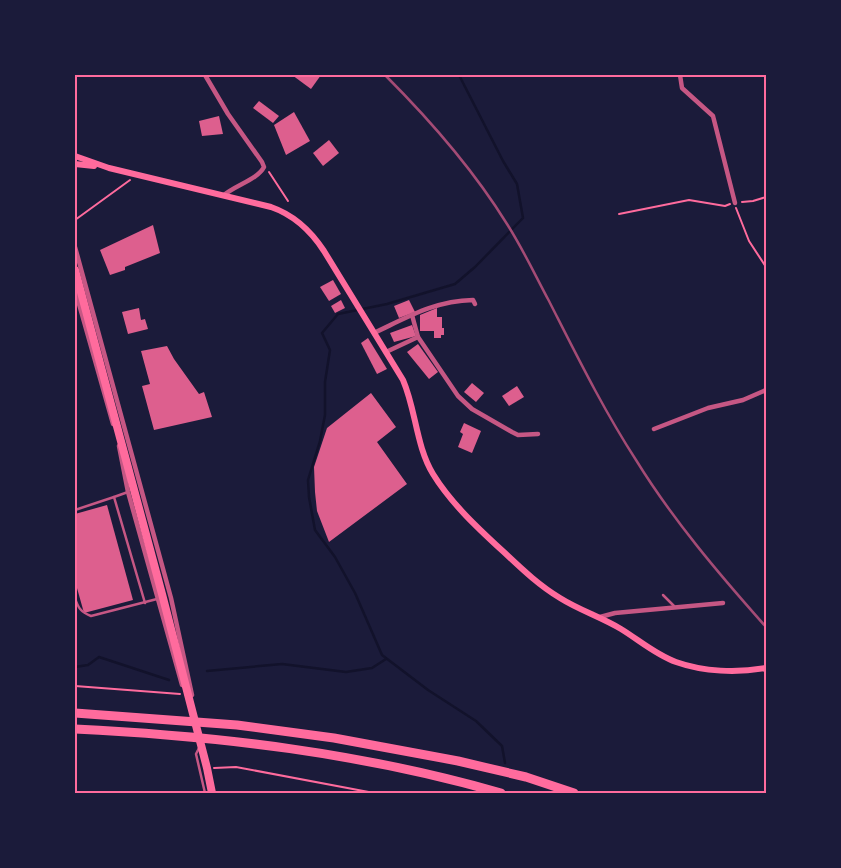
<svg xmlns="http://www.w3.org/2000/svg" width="841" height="868" font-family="'Fira Sans',sans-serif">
  <rect width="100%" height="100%" fill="#1b1b3a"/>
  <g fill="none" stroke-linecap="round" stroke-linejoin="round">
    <!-- stream -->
    <g stroke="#12122b" stroke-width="2.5">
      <path d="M459,75l44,86 14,23 6,34 -48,49 -20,17 -68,20 -49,10 -16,19 8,17 -5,32v33l-5,26 -12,39 1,17 6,33 20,27 20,36 27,62 46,35 48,31 26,25 3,17"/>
      <path d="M75,667l13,-2 11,-8 70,23"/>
      <path d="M207,671l75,-7 64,8 26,-4 14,-9"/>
    </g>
  </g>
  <!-- building -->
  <g fill="#dd5f8e">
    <path d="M292,75h29l-10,14z"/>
    <path d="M259,101l20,15 -6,7 -20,-15z"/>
    <path d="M294,112l16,29 -24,14 -12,-30z"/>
    <path d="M219,116l4,18 -21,2 -3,-15z"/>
    <path d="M329,140l10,13 -16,13 -10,-13z"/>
    <path d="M153,225l7,28 -35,14v3l-15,5 -10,-25z"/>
    <path d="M333,280l8,14 -12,7 -9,-14z"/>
    <path d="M341,300l4,8 -10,5 -4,-7z"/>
    <path d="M409,300l6,12 -16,6 -5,-12z"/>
    <path d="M139,308l2,12 4,-1 3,10 -20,5 -6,-22z"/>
    <path d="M437,308v9h5v11h2v7h-3v3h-7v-7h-14v-16z"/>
    <path d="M412,325l4,11 -22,6 -4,-9z"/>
    <path d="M368,338l19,31 -10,5 -16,-31z"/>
    <path d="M418,344l20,28 -9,7 -22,-27z"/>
    <path d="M167,346l7,13 25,35 5,-2 8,25 -58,13 -12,-44 8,-2 -9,-33z"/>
    <path d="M472,383l12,10 -8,9 -12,-10z"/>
    <path d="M517,386l7,11 -15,9 -7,-10z"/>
    <path d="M371,393l25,34 -19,15 30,42 -78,58 -12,-31 -2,-19 -1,-25 13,-39z"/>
    <path d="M464,423l17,8 -9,22 -14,-6 5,-13 -3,-2z"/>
    <path d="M107,505l26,95 -49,13 -9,-32v-67z"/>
  </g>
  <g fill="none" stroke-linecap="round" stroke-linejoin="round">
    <!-- path -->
    <g stroke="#ff6b9d" stroke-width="2">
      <path d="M269,172l19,29"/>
      <path d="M742,202l11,-1 13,-4"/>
      <path d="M736,208l13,33 17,26"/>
      <path d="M619,214l70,-14 36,6 5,-2"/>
      <path d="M75,220l55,-40"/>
      <path d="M75,686l105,8"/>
      <path d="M214,768l22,-1 138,26"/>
    </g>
    <!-- service -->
    <g stroke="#c65784" stroke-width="2.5">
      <path d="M128,492l-14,5 31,106"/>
      <path d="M75,510l39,-13"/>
      <path d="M663,595l11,11"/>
      <path d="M75,598c3,10 6,14 16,18l66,-17"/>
      <path d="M199,748l-3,6 9,39"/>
    </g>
    <!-- minor -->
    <g stroke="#c65784" stroke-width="4.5">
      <path d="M205,75l23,39 34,48 2,5c-6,12 -28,18 -40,28"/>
      <path d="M680,75l2,13 31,28 22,87"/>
      <path d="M75,247l96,351 21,97"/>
      <path d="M75,290l38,134"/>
      <path d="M412,315l6,22 40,59 14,13 40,23 6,3 20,-1"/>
      <path d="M374,333c34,-16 60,-32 99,-33l2,4"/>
      <path d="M386,352l32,-15"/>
      <path d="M654,429l54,-21 35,-8 23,-10"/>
      <path d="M119,446l9,46 54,193"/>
      <path d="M600,617l15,-4 108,-10"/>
    </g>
    <!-- secondary -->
    <g stroke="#ff6b9d" stroke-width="6">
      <path d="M75,156l34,12 162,39c23,8 40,24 53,44l79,129c13,30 13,66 30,94 19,31 48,57 74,81 17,16 33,31 53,43 19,12 41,19 61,31 18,11 35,26 55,33 28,10 61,11 90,6"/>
      <path d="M75,164l19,2"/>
    </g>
    <!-- primary -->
    <path stroke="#ff6b9d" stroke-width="8" d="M75,270l87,324 45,174 5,25"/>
    <!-- motorway -->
    <g stroke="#ff6b9d" stroke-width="9">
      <path d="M75,713l162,12 97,13 124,23 68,16 48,16"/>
      <path d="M75,729c144,7 287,24 426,64"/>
    </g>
    <!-- rail -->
    <path stroke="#a44b75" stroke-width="2.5" d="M385,75c46,46 88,94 122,149 16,25 28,51 42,77 27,53 54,108 87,159 37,60 83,114 130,167"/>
  </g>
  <!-- border -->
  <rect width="841" height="868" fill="none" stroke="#1b1b3a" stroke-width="152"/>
  <rect x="76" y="76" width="689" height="716" fill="none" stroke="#ff6b9d" stroke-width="2"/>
</svg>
